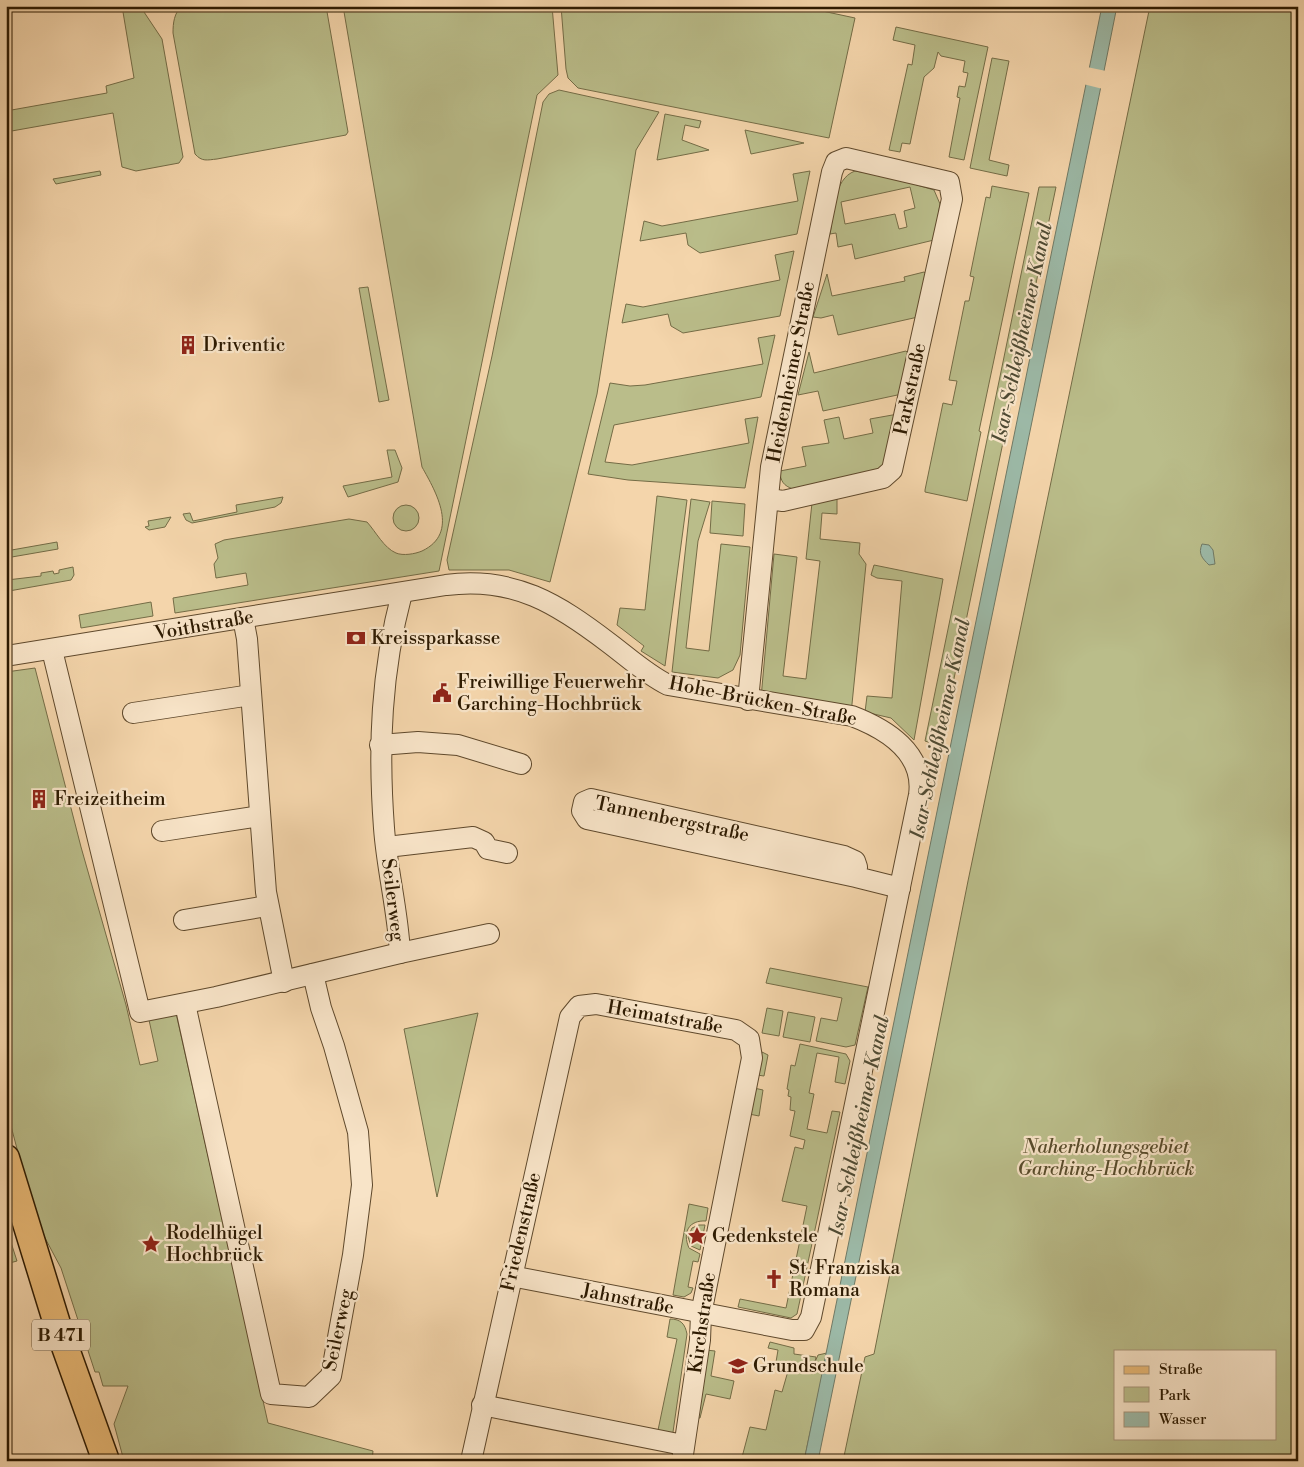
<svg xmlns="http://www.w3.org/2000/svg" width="1304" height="1467" font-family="'Libre Bodoni',serif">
  <rect width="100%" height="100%" fill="#f4d5ab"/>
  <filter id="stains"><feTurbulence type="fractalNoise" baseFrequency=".004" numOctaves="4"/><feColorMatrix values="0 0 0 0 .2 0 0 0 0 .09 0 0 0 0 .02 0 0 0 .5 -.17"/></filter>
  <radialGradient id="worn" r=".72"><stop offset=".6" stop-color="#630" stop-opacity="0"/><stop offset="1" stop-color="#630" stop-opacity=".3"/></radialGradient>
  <!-- green -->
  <g fill="#babd8a" stroke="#746c46" fill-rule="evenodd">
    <path d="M122,6h18l22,33 21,118 -4,6 -43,8 -14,-4 -9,-54 -107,19v-21l101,-18 -1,-7 28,-8z"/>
    <path d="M182,6h144l22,126 -2,3 -129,24c-10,1 -15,3 -22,-5l-22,-121c0,-10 1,-20 9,-27z"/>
    <path d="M343,6h209l6,69 -21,20 -98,476 -264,42 -2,-15 75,-13 -2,-12 -30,5 -2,-14 4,-6 -3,-14 9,-4 125,-21 18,3c9,10 17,26 29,31 7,3 19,1 26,-2 38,-18 14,-59 0,-84z"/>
    <path d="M561,6h238l56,12 -26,120 -251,-50 -10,-10 -2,-9z"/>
    <path d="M1150,6h148v1455h-455l22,-104 9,-3 94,-473zM1115,1351h160v87h-160z"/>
    <path d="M896,27l92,20 -24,113 -15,-3 11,-59 -3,-1 2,-11 6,1 3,-14 -5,-1 2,-11 -24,-5 -3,-4 -4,16 -10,9 -14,67 -8,-1 -2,9 -11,-2 19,-86 4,1 3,-20 -22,-5z"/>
    <path d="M992,58l17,3 -20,99 20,5 -2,11 -37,-8z"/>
    <path d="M559,90l100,22 -23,38 -39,244 -47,188 -41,-12h-60l-2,-10 45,-204 51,-254 6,-8z"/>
    <path d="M665,114l36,7 -2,7 -14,-3 -3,15 27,10 -52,10z"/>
    <path d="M745,130l59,13 -53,11z"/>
    <path d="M100,171l1,4 -45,9 -3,-5z"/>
    <path d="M810,171l-13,63 -97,19 -12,-8 -2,-12 -46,8 4,-20 18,5 136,-25 -5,-27z"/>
    <path d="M855,171l32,5 47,14 6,14 -6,36 -79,19 -3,-15 -14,3 -2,-14 -6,1c4,-21 3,-55 25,-63zM910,187l5,21 -11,3 3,16 -8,2 -4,-15 -50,10 -4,-22z"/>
    <path d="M992,186l37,7 -50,238 2,1 -14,69 -42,-9v-2l18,-87 9,2 5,-24 -8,-1 16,-79h4l5,-24 -4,-1 16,-79 4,1z"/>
    <path d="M1039,187h17l-116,559 -15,-5z"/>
    <path d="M794,251l-14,65 -97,17 -12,-7 -3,-12 -46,9 4,-19 17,3 137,-27 -5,-25z"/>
    <path d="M924,272l4,3 -10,42 -80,18 -5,-20 -12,3 -8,-1 14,-43 5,22 73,-15 -1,-4z"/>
    <path d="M368,287l21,113 -10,2 -20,-114z"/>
    <path d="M775,335l-14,62 -147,28 -9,37 27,3 117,-22 -4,-24 13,-2 -13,71 -117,-8 -40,-6 22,-91 20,3 15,-1 118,-21 -5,-26z"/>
    <path d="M906,351l4,4 -8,39 -79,17 -5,-20 -20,4 11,-43 5,21z"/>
    <path d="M898,414l-12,55 -93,20c-9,-3 -13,-8 -13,-18l26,-5 -4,-19 27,-4 -5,-23 15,-3 5,22 29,-6 -3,-14z"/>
    <path d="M387,450h8l7,18 -4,14 -50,15 -5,-11 49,-9z"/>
    <path d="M657,496l30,4 -22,166 -24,-15 3,-5 -27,-21 3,-17 25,2z"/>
    <path d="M283,497l-2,6 -6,4 -83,16 -6,-3 -3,-6 7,-1 3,8 44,-9 -1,-7z"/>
    <path d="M837,497v17l-15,-1 -2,26 40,4 -1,11 7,10 -15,150 -90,-16 13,-144 23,3 -14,119 23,3 14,-118 -14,-2 6,-56z"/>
    <path d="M691,499l19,3 -12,39 -12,107 23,3 12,-107 29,3 -10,108 -7,15 -15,8 -46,-6z"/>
    <path d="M712,501l33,3 -2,32 -33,-3z"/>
    <circle cx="406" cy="518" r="13"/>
    <path d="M171,517l-6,10 -16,3 -4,-3 4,-1 -1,-5z"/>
    <path d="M57,542l1,7 -52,9v-7z"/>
    <path d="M874,565l69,14 -29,161 -23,-22 -26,-6 2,-16 25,2 10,-117 -25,-3 -6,-3z"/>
    <path d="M73,567l1,8 -3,5 -62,11 -2,-11 34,-4v-3l12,-2 1,3 5,-1v-3z"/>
    <path d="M151,602l2,14 -72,12 -2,-13z"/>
    <path d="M35,668l46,179 45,158 14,60 18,-4 -9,-41 27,-7 92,410 105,28 -1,10h-248l-10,-37 14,-38h-25l-4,-14h-4l-34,-104 -25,-47 -30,-114v-435z"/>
    <path d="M770,968l98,19 -13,58 -9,2 -30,-6 5,-23 16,3 5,-23 -76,-15z"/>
    <path d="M767,1008l16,3 -4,25 -17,-3z"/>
    <path d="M788,1012l27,5 -5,25 -27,-5z"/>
    <path d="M478,1013l-41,184 -33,-168z"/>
    <path d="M800,1044l46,10 4,7 -5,23 -10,-2 4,-25 -22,-4 -8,40 5,1 -7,35 20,4 5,-22 8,1 -43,202 -6,4 -53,-11 2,-8 46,9 21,-102 -25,-5 13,-54 8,2 2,-9 -15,-4 5,-25 -5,-1 1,-13 -3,-1 1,-6 -2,-1 4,-24 4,1z"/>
    <path d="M762,1052l6,3 -4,21 -7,-1z"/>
    <path d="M754,1088l9,2 -4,26 -10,-2z"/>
    <path d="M689,1204l19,4 -2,13c-17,-1 -24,11 -17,27l11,6 -2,8 -5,-1 -5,26 5,1 -2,5 -7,4 -11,-2z"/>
    <path d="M699,1225h6l-5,25 -9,-4 -3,-9 4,-9z"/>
    <path d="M6,1227l11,34 -11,3z"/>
    <path d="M670,1319c11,0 15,5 17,15l-14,98 -3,3h-13l20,-96 -10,-2z"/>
    <path d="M770,1342l24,6v6l22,3 -1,5 3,-7 9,-2 -23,108h-63l9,-34 16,3 9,-40 7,2 6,-21 -13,-3 3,-18 -10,-2z"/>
    <path d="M706,1350l9,1 -4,25 23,5 -4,18 -24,-5 -6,24h-5z"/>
  </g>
  <!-- water -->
  <g fill="#9cb9a7" stroke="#707965">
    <path d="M1102,6h15l-18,90 -281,1365h-14z"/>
    <path d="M1202,544l7,1 4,5 2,14 -6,1c-7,-7 -11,-11 -7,-21z"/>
  </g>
  <!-- pier -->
  <path fill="#f4d5ab" d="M1087,67l19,4 -3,18 -20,-5z"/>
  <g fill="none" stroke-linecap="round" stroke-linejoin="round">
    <!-- minor casing -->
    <g stroke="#5f492c" stroke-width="22">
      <g id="minor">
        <path d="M243,618l4,21 19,253 18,90"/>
        <path d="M52,650l88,362 76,-15 184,-44 89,-19"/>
        <path d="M6,656l440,-71c68,-9 112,19 163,58 20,15 37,31 59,42l184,31c34,13 73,37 67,79l-108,522 -7,13h-12l-281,-54"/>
        <path d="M748,700l23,-233 61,-295 4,-10 10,-4 103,24 3,17 -60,271 -9,8 -100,23 -14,-2"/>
        <path d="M133,713l118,-18"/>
        <path d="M380,745l38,-3 40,3 63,19"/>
        <path d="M162,831l98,-15"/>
        <path d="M387,847l86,-10 11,5 4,7 19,4"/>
        <path d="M856,877l-269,-58 -5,-8 2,-9 7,-3 253,57 11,5 2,6 -1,10 44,11"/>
        <path d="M184,920l83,-14"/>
        <path d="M400,953c-2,-42 -13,-83 -16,-125 -6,-81 -3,-156 18,-235"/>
        <path d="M185,1004l86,390 38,3 22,-21 22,-121 9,-70 -4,-53 -24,-86 -13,-38 -8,-34"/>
        <path d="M482,1405l201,40"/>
        <path d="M471,1461l99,-444 9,-11 17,-2 140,26 13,9 3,19 -51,256 -1,26 -18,121"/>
      </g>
    </g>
    <!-- major casing -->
    <g stroke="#2d1a01" stroke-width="29">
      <path id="major" d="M6,1158l52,169 48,134"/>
    </g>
    <!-- minor -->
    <use href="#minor" stroke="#f8e4c8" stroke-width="20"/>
    <!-- major -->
    <use href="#major" stroke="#eaba76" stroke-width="26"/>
  </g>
  <!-- icons -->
  <defs>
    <g id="building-bare" transform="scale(1.5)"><path d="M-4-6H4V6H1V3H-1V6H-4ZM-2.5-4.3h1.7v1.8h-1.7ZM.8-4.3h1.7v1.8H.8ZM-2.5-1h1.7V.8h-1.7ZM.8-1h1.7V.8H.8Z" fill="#8f2418" stroke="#f8e4c8" stroke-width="2.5" paint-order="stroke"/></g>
    <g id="bank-bare" transform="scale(1.5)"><path d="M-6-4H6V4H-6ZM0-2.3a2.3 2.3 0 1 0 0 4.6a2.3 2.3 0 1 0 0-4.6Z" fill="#8f2418" stroke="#f8e4c8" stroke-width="2.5" paint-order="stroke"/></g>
    <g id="civic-bare" transform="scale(1.5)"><path d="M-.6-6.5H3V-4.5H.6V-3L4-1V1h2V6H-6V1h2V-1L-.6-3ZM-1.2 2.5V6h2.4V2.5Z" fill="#8f2418" stroke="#f8e4c8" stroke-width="2.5" paint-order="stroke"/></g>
    <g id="sight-bare" transform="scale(1.5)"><path d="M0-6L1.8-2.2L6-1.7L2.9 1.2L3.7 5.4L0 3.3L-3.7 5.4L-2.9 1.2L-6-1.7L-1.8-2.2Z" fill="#8f2418" stroke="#f8e4c8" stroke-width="2.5" paint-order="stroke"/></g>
    <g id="church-bare" transform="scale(1.5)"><path d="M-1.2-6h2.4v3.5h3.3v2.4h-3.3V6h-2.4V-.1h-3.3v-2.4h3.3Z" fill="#8f2418" stroke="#f8e4c8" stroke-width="2.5" paint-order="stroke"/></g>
    <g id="school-bare" transform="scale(1.5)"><path d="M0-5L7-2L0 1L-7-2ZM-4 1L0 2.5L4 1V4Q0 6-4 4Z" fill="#8f2418" stroke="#f8e4c8" stroke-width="2.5" paint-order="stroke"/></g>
  </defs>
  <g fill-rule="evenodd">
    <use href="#building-bare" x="188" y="345"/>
    <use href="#bank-bare" x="356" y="638"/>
    <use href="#civic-bare" x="442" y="693"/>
    <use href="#building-bare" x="39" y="799"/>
    <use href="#sight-bare" x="697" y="1236"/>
    <use href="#sight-bare" x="151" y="1244"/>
    <use href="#church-bare" x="774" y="1279"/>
    <use href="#school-bare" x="738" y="1366"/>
  </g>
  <g text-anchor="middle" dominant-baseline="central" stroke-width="4.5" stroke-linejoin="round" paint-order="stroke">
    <!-- shield labels -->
    <rect fill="#f8e4c8" stroke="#6a573d" stroke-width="1" x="32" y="1319.5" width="58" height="31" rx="4"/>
    <g font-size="18" font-weight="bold" fill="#2d1a01">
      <text x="61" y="1335">B 471</text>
    </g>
    <!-- poi labels -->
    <g font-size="19" fill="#2d1a01" stroke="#f8e4c8" text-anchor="start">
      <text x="203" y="345">Driventic</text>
      <text x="371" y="638">Kreissparkasse</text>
      <text x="457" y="682">Freiwillige Feuerwehr<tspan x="457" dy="22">Garching-Hochbrück</tspan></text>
      <text x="54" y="799">Freizeitheim</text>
      <text x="166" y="1233">Rodelhügel<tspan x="166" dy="22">Hochbrück</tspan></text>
      <text x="712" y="1236">Gedenkstele</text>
      <text x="789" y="1268">St. Franziska<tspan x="789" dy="22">Romana</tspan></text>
      <text x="753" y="1366">Grundschule</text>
    </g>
    <!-- street labels -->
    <g font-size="19" fill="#2d1a01" stroke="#f8e4c8">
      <text transform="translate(791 372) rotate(-79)">Heidenheimer Straße</text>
      <text transform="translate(910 389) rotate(-78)">Parkstraße</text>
      <text transform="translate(204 625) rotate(-10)">Voithstraße</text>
      <text transform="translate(763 701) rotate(11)">Hohe-Brücken-Straße</text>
      <text transform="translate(672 819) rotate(12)">Tannenbergstraße</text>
      <text transform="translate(393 900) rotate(83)">Seilerweg</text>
      <text transform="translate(665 1017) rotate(10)">Heimatstraße</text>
      <text transform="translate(521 1232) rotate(-77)">Friedenstraße</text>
      <text transform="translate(628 1299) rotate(11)">Jahnstraße</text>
      <text transform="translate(702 1323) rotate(-82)">Kirchstraße</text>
      <text transform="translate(338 1330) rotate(-78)">Seilerweg</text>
    </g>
    <!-- park labels -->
    <g font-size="19" font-style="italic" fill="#574b2a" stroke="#f8e4c8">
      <text x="1106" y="1147">Naherholungsgebiet<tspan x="1106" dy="22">Garching-Hochbrück</tspan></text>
    </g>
    <!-- water labels -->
    <g font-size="20" font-style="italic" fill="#4e4a33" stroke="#f8e4c8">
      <text transform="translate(1023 333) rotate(-78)">Isar-Schleißheimer Kanal</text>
      <text transform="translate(941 729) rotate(-78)">Isar-Schleißheimer Kanal</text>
      <text transform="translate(860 1126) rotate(-78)">Isar-Schleißheimer Kanal</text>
    </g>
  </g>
  <!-- margin -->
  <rect width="1304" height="1467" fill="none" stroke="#f4d5ab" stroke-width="25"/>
  <rect x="8" y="8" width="1289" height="1452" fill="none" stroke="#2d1a01" stroke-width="2.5"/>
  <rect x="12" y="12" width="1279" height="1442" fill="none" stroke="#2d1a01"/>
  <!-- legend -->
  <rect x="1114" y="1350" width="162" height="90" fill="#f8e4c8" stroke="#a79378"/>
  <rect x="1124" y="1366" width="25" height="8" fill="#eaba76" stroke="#a79378"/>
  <text x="1159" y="1374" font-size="15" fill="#2d1a01">Straße</text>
  <rect x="1124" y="1387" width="25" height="15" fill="#babd8a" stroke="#a79378"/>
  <text x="1159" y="1400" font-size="15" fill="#2d1a01">Park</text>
  <rect x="1124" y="1412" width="25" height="15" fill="#9cb9a7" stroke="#a79378"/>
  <text x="1159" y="1424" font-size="15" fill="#2d1a01">Wasser</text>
  <rect width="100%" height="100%" filter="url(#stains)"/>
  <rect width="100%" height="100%" fill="url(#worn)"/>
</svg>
